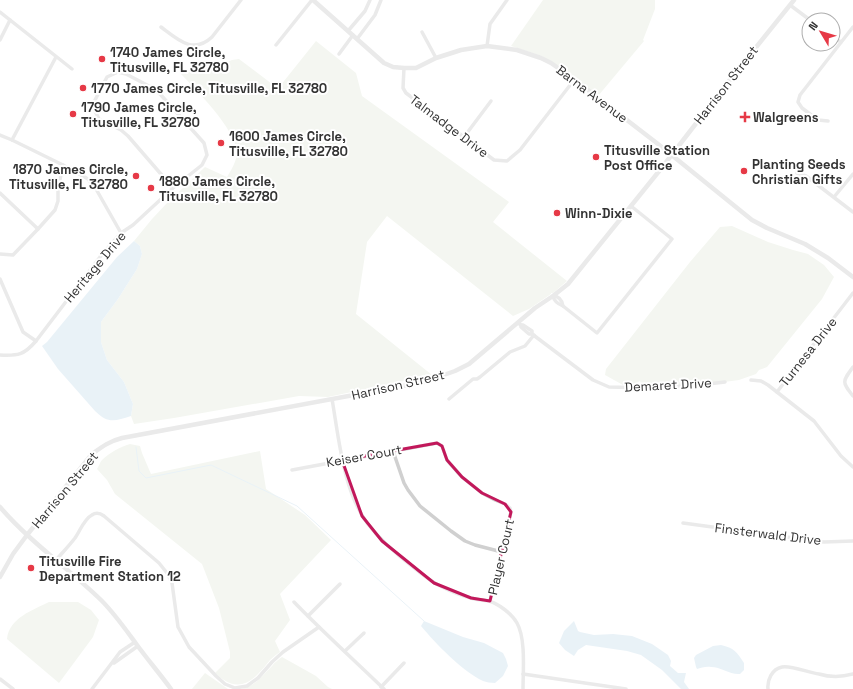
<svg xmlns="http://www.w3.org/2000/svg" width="853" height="689" font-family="'Space Grotesk',sans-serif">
  <rect width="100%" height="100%" fill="#fff"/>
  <!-- green -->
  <g fill="#e6ecdf">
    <path d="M543,0h112v9l-12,31 1,1 -46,55 -56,-40 -31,-10z"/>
    <path d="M316,41l40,32 6,23 147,106 -16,20 74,59 -14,12h-2v1l-22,15 -16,7 -126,-100 -20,26 -11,72 76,61 -104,22 -29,-1 -125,22 -40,6 -3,-8 2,-12 -9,-22 -17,-22 -6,-18v-20l17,-23 19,-30 5,-15 -2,-8 -6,-5 18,-22 15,-16 38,-36 22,10c4,-7 10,-16 10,-25 -2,-24 -41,-62 -58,-80l26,-1 27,-11 7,-1 37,28 4,-1z"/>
    <path d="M732,226l36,16 25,8 15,4 16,11 10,12 -12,22 -55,68 -8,3 -3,4 -17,6 -15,2 -80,7 -4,-8 -6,3 -11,1 -18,-10 1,-6 84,-107 30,-35z"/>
    <path d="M130,444l10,2 2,7 9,21 109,-23 6,38 39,26 26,25 -51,54 10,26 -15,21 5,11c-4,3 -7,5 -10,8 -4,5 -8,10 -12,14 -15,15 -28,13 -43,-1l15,-15v-6l-11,-44 -17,-44 -87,-70 -8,-14 -10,-11c2,-3 3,-7 5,-9 7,-7 18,-13 28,-16z"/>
    <path d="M49,602h29l13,8 8,10 -6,17 -34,46 -52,-44c2,-21 26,-29 42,-37z"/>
    <path d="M282,657l34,19 12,11 4,2h-91c15,-3 21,-13 31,-23 3,-4 6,-6 10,-9z"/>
    <path d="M205,673l23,16h-36z"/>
  </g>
  <!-- water -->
  <g fill="#cfe2ee">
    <path d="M134,241l6,5 2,8 -5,15 -19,30 -17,23v20l6,18 17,22 9,22 -2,12c-16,5 -23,8 -36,-5l-37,-42 -16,-23 5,-4 70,-85z"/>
    <path d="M424,621l39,16 21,6 19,10 3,6 2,7 -5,10 -8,7c-4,0 -9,-1 -12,-2 -21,-10 -47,-37 -62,-55z"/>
    <path d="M574,621l4,10 2,1 14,3 19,-1 19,2 20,8 16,11 3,6 -1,5 8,7h8l-2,9 5,7h-8l-19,-19 -21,-15 -14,-4 -41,-6 -8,5 -4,6 -9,-6 -6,-7 5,-12z"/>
    <path d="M721,645c13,3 16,7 23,18v7l-4,4c-10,1 -19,-7 -29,-7 -5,-1 -10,1 -14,2l-1,-2 -2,-9 2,-3 17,-9z"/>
  </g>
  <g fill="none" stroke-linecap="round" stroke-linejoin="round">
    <!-- stream -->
    <path stroke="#cfe2ee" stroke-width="1" d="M136,447l3,24 7,7 65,-13 86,41 127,115"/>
    <!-- minor -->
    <g stroke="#d0d0d0" stroke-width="3.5">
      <path d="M790,5l20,15"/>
      <path d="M0,12l72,57"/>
      <path d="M161,27c16,12 32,28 51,10l29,-37"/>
      <path d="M348,31l17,-20 5,-11"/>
      <path d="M422,32l14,26"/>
      <path d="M833,37l8,5"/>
      <path d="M357,39l18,-24 6,-15"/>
      <path d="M0,40l10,-20"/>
      <path d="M276,45l36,-45"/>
      <path d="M487,46l3,-22 17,-24"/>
      <path d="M339,54l14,-19"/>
      <path d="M404,68l-1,20 3,5 88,67 13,1 13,-11 54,-70"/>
      <path d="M828,121l-10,-1 -16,-12 -4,-6 2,-7 53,-68"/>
      <path d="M0,135l12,5 51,25 25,14 8,10 25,44"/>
      <path d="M464,137l27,-36"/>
      <path d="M12,140l44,-83"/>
      <path d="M797,173l9,3 47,36"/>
      <path d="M0,193l38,36"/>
      <path d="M834,197l19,-23"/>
      <path d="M0,254l13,1 25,-26 17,-19 3,-9v-12l5,-24"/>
      <path d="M0,279l23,53 13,9"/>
      <path d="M553,296c1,5 5,8 10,10l34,27 75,-94 -41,-33"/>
      <path d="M553,296c6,0 9,5 10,10"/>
      <path d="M518,323l3,2v2l8,7h3l61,46 16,7 39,1 51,-3 26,-3"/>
      <path d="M521,325h2l9,6v3"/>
      <path d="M0,355c18,1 24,0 36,-14l64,-84 21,-24 12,-8 40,-37 29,-23 5,-10 -3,-12 -44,-49 -13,-9 -21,-11 -8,-2 -11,5 -13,25 1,9 4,8 22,11 7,6 45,52"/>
      <path d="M853,367c-11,15 -11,15 0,29"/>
      <path d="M751,380l10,1 7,4 46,36 27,35 12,11"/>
      <path d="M777,392l76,-99"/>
      <path d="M332,399c7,40 11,91 35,124 13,17 29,31 46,44 9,7 17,14 27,19 10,5 21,10 31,12 6,2 12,2 18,3 10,3 23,13 28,22 9,16 6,48 6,66"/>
      <path d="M449,399l24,-20h4l3,-2 30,-25 15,-6 9,-11"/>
      <path d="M393,451l11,32 4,7 12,16 31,25 14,10 10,4 27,7"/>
      <path d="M292,470l145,-27 5,3 5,14 15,17 20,16 13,7 10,4 5,4 1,4 -21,89"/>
      <path d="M683,523l141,19 29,-1"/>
      <path d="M56,560c6,-7 13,-14 19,-22 5,-7 9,-19 17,-23 4,-3 8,-2 12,1l55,47 8,10 5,10 6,44 11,20 27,29 9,8 10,4 12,-2 11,-8 14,-16 11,-10 36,-25"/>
      <path d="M294,602c29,30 60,58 90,87"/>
      <path d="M308,616l32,-32"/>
      <path d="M345,651l19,-18"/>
      <path d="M114,663l24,-17"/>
      <path d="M523,674l103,15"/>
      <path d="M0,679l13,10"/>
      <path d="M381,687l23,-24"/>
      <path d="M92,689l19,-25 9,-12 15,-10"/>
      <path d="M768,689c-1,-9 4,-20 14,-22 9,-2 27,6 37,7 10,3 23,3 34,0"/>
    </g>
    <!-- tertiary -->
    <g stroke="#d0d0d0" stroke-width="4.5">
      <path d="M313,0l71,63 9,4 11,1h12l20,-10 25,-8 26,-4 30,4 24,8 10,5 20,14 87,67 94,76 15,8 38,16 23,14 25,19"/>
      <path d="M0,507c30,35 68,61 101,93 14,14 25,30 36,45 11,15 23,29 34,44"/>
      <path d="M0,577l13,-23 14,-19 65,-81c11,-8 18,-13 30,-16l302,-56 31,-11 14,-7 66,-56 18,-12 15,-12 92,-114 65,-84 69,-86"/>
    </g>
  </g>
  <!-- marked area -->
  <path d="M0 0H853V689H0ZM437,443l5,3 5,14 15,17 20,16 23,11 6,8 -21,89 -19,-3 -37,-15 -52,-42 -20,-25 -20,-56z" fill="#fff" fill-opacity=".55" fill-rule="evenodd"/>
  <path fill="none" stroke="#c2185b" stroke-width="3" stroke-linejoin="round" d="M437,443l5,3 5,14 15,17 20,16 23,11 6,8 -21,89 -19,-3 -37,-15 -52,-42 -20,-25 -20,-56z"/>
  <!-- markers -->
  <g fill="#e63946" stroke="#fff" stroke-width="1.5">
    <circle cx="102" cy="59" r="4"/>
    <circle cx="83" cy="88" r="4"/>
    <circle cx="73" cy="114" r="4"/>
    <path d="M743 111h4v4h4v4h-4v4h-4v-4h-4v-4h4z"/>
    <circle cx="221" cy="143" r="4"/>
    <circle cx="596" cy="157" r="4"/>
    <circle cx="744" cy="171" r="4"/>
    <circle cx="136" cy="176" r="4"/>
    <circle cx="151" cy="188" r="4"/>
    <circle cx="557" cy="213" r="4"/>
    <circle cx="31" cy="568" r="4"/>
  </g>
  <g text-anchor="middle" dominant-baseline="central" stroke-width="4" stroke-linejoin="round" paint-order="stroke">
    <!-- poi labels -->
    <g font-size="13" font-weight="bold" fill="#333" stroke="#fff" text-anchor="start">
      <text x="110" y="52">1740 James Circle,<tspan x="110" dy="15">Titusville, FL 32780</tspan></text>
      <text x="91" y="88">1770 James Circle, Titusville, FL 32780</text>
      <text x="81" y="107">1790 James Circle,<tspan x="81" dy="15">Titusville, FL 32780</tspan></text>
      <text x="753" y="117">Walgreens</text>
      <text x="229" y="136">1600 James Circle,<tspan x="229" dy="15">Titusville, FL 32780</tspan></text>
      <text x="604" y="150">Titusville Station<tspan x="604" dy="15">Post Office</tspan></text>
      <text x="752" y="164">Planting Seeds<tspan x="752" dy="15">Christian Gifts</tspan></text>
      <text x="128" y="169" text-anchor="end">1870 James Circle,<tspan x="128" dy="15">Titusville, FL 32780</tspan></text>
      <text x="159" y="181">1880 James Circle,<tspan x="159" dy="15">Titusville, FL 32780</tspan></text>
      <text x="565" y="213">Winn-Dixie</text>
      <text x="39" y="561">Titusville Fire<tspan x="39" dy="15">Department Station 12</tspan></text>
    </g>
    <!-- street labels -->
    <g font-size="13" fill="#333" stroke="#fff">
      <text transform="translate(726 85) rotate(-52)">Harrison Street</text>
      <text transform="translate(592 94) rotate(37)">Barna Avenue</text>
      <text transform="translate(449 126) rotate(37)">Talmadge Drive</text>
      <text transform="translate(95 267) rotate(-50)">Heritage Drive</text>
      <text transform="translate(808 352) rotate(-52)">Turnesa Drive</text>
      <text transform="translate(398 385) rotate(-13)">Harrison Street</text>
      <text transform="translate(668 385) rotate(-3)">Demaret Drive</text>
      <text transform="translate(364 456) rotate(-10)">Keiser Court</text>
      <text transform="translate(65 490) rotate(-50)">Harrison Street</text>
      <text transform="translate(768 534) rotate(7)">Finsterwald Drive</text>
      <text transform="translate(501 557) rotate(-77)">Player Court</text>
    </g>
  </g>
  <!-- north arrow -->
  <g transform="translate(821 32) rotate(308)"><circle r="19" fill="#ffffff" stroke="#adadad"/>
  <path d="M0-3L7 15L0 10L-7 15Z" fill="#e63946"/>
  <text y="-6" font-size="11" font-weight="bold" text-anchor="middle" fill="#333333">N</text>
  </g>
</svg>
